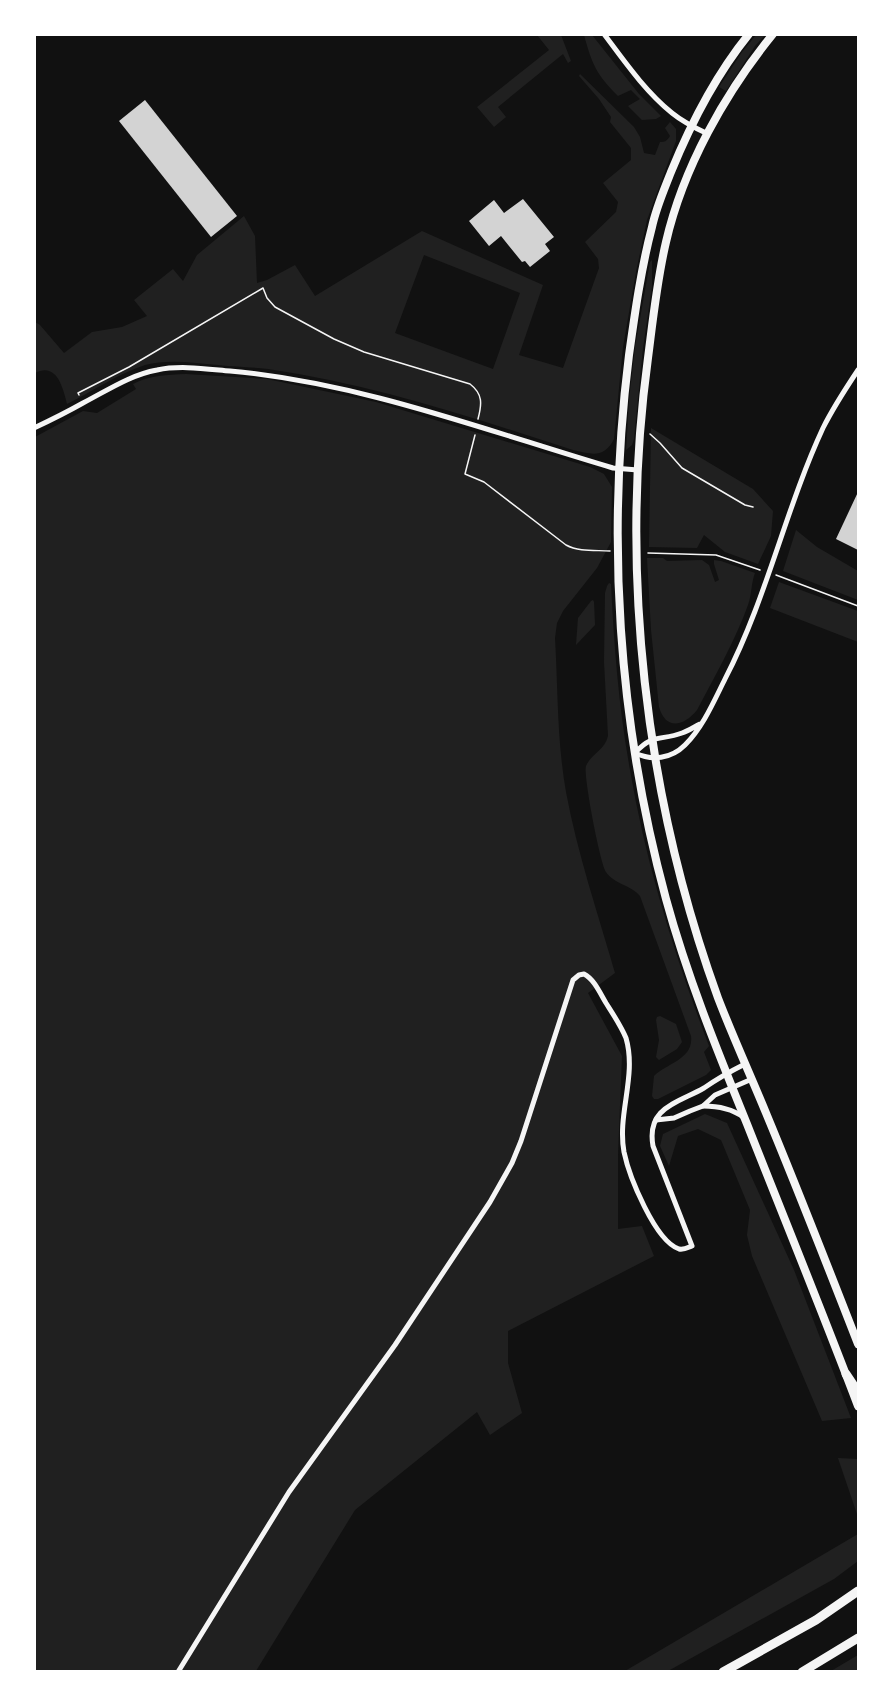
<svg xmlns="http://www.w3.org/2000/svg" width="893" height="1706" font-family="Cabin,sans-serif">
  <rect width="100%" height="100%" fill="#111"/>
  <!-- green -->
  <g fill="#202020" fill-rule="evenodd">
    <path d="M537,35h24l10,26 -3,2 -5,-9 -65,53 8,10 -12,10 -17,-20 72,-57z"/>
    <path d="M584,35h8l47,59 22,22 -5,3 -14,1 -14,-14 12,-7 -9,-9 -13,6c-22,-22 -26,-32 -34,-61z"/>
    <path d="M756,35h9l-10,11 -29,45 -7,-4 23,-35z"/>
    <path d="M580,74l54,53 6,10 4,16 11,2 5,-13c5,0 7,-1 10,-6l-5,-8 5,-6 6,7v12l-29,79 -11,52 -13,75 -9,92c-10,20 -23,15 -41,11 -99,-32 -201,-66 -305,-81 -16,-2 -33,-2 -50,-4 -23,-2 -50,-6 -73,0 -27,9 -52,26 -78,39 -4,-16 -10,-42 -32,-31v-51l5,3 24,28 28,-21 30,-5 25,-11 -13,-16 39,-31 10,12 14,-26 47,-39 11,20 2,47 10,-3 28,-15 20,31 107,-65 121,54 -24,70 44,13 36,-100 -1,-9 -13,-17 31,-30 2,-10 -15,-19 28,-23v-12l-21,-26 1,-5 -12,-18 -20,-23zM424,255l96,38 -27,76 -98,-36z"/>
    <path d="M652,260v27l-9,61 -9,91 -2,6 -6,5 3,-50 6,-53 15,-85z"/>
    <path d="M186,374l81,5 109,23 214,65 14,7 8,13 -1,55 -14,26 -34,43 -6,12 -2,15c3,51 2,104 11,154 11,60 32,122 49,181l-27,20 34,63 -4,99v74l24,-3 12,30 -146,75v32l14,50 -32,22 -13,-23 -122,98 -99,161 -221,1v-1235l48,-26 14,2 39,-24 -3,-5c17,-9 34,-9 53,-10z"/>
    <path d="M651,428l102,61 20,22 -2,25 -13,28 -33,-12 -21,-17 -7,13 -48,-1z"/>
    <path d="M796,530l21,17 41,24v29l-75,-29z"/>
    <path d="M647,558h16l4,3 35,-1 7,5 6,17 4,-2 -5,-16v-4l7,1 34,12c-4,10 -3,21 -7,32 -13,36 -33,71 -51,105 -13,16 -31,21 -38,-3l-8,-77z"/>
    <path d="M779,582l79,29v31l-88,-34z"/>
    <path d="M609,583l2,1c3,63 8,125 19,186 16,95 45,187 79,276l-5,6 7,18 -5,5 -48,24h-4l-2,-3 2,-20c13,-13 40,-17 37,-40l-51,-140c-9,-11 -26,-12 -34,-24 -6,-9 -23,-97 -20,-106 5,-12 19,-16 22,-30l-4,-74 1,-69 2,-7z"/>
    <path d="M593,600l1,2 1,23 -19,20 2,-27 13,-17z"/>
    <path d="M660,1016l16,8 6,18 -5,7 -18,11 -3,-3 3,-17 -3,-20 1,-3z"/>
    <path d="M705,1114l22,9 67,147 57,148 -29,3 -70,-165 -5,-21 3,-25 -29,-70 -23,-11 -20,7 -9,30 -9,-20 3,-12z"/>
    <path d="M838,1458l20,1v58z"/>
    <path d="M858,1534v27l-24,18 -166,92h-43z"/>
    <path d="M858,1655v16h-27z"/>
  </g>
  <!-- building -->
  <g fill="#d3d3d3">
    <path d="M145,100l92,116 -26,21 -92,-116z"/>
    <path d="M523,199l31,38 -9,7 5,7 -20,16 -5,-6 -3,1 -21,-26 -12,10 -20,-25 25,-21 10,13z"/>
    <path d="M858,492v58l-22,-11z"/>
  </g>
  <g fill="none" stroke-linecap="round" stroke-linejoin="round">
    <!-- path -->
    <g stroke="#f5f5f5" stroke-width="1.5">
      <path d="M79,395l-1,-2 51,-26 134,-79 4,10 8,9 59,32 30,13 106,32c13,10 12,20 8,35"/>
      <path d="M650,434l10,9 22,25 63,37 8,2"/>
      <path d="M475,435l-10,39 19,8 82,63c13,7 29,5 44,6"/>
      <path d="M648,553l68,2 44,15"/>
      <path d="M776,575l82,31"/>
    </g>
    <!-- minor -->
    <g stroke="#f5f5f5" stroke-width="5">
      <path d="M604,34c21,28 41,57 68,79 11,9 23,15 36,21"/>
      <path d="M34,428c17,-8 33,-16 49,-25 25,-13 47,-28 74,-33 23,-5 50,-1 73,1 132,12 257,60 383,97l25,2"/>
      <path d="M700,724c-6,3 -12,7 -18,9 -21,8 -29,0 -47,20 17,8 36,6 50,-8 18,-18 29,-44 40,-66 42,-81 60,-169 98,-251 10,-20 23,-40 35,-58"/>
      <path d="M703,1106c15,0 28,2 40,11"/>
      <path d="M656,1120l18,-2 16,-7 13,-5 12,-11 37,-16"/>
      <path d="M178,1672l111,-180 106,-147 95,-143 22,-39 9,-22 52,-161 6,-5 5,-1c10,5 16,19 22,29 7,11 15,23 20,35 11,38 -9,76 -2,114 5,24 31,89 55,97 5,1 8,-1 13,-3l-39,-100c-7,-39 25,-43 51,-58 13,-9 27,-17 41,-24"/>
    </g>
    <!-- secondary -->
    <g stroke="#f5f5f5" stroke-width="8">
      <path d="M749,34c-34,42 -58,89 -78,138 -7,18 -15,36 -19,55 -11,42 -17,85 -23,128 -23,182 -11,367 37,544 21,77 51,151 81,225 37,94 75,187 111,282"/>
      <path d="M773,34c-48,59 -90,134 -107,208 -9,38 -13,77 -18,116 -29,212 -3,439 70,640 15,39 32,76 48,115 32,77 62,154 92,231"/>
    </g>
    <!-- motorway -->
    <g stroke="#f5f5f5" stroke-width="9">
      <path d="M846,1374l12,18"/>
      <path d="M723,1672l93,-52 42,-29"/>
      <path d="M802,1672l56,-34"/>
    </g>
  </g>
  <!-- border -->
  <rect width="893" height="1706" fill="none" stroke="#ffffff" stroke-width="72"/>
</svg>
